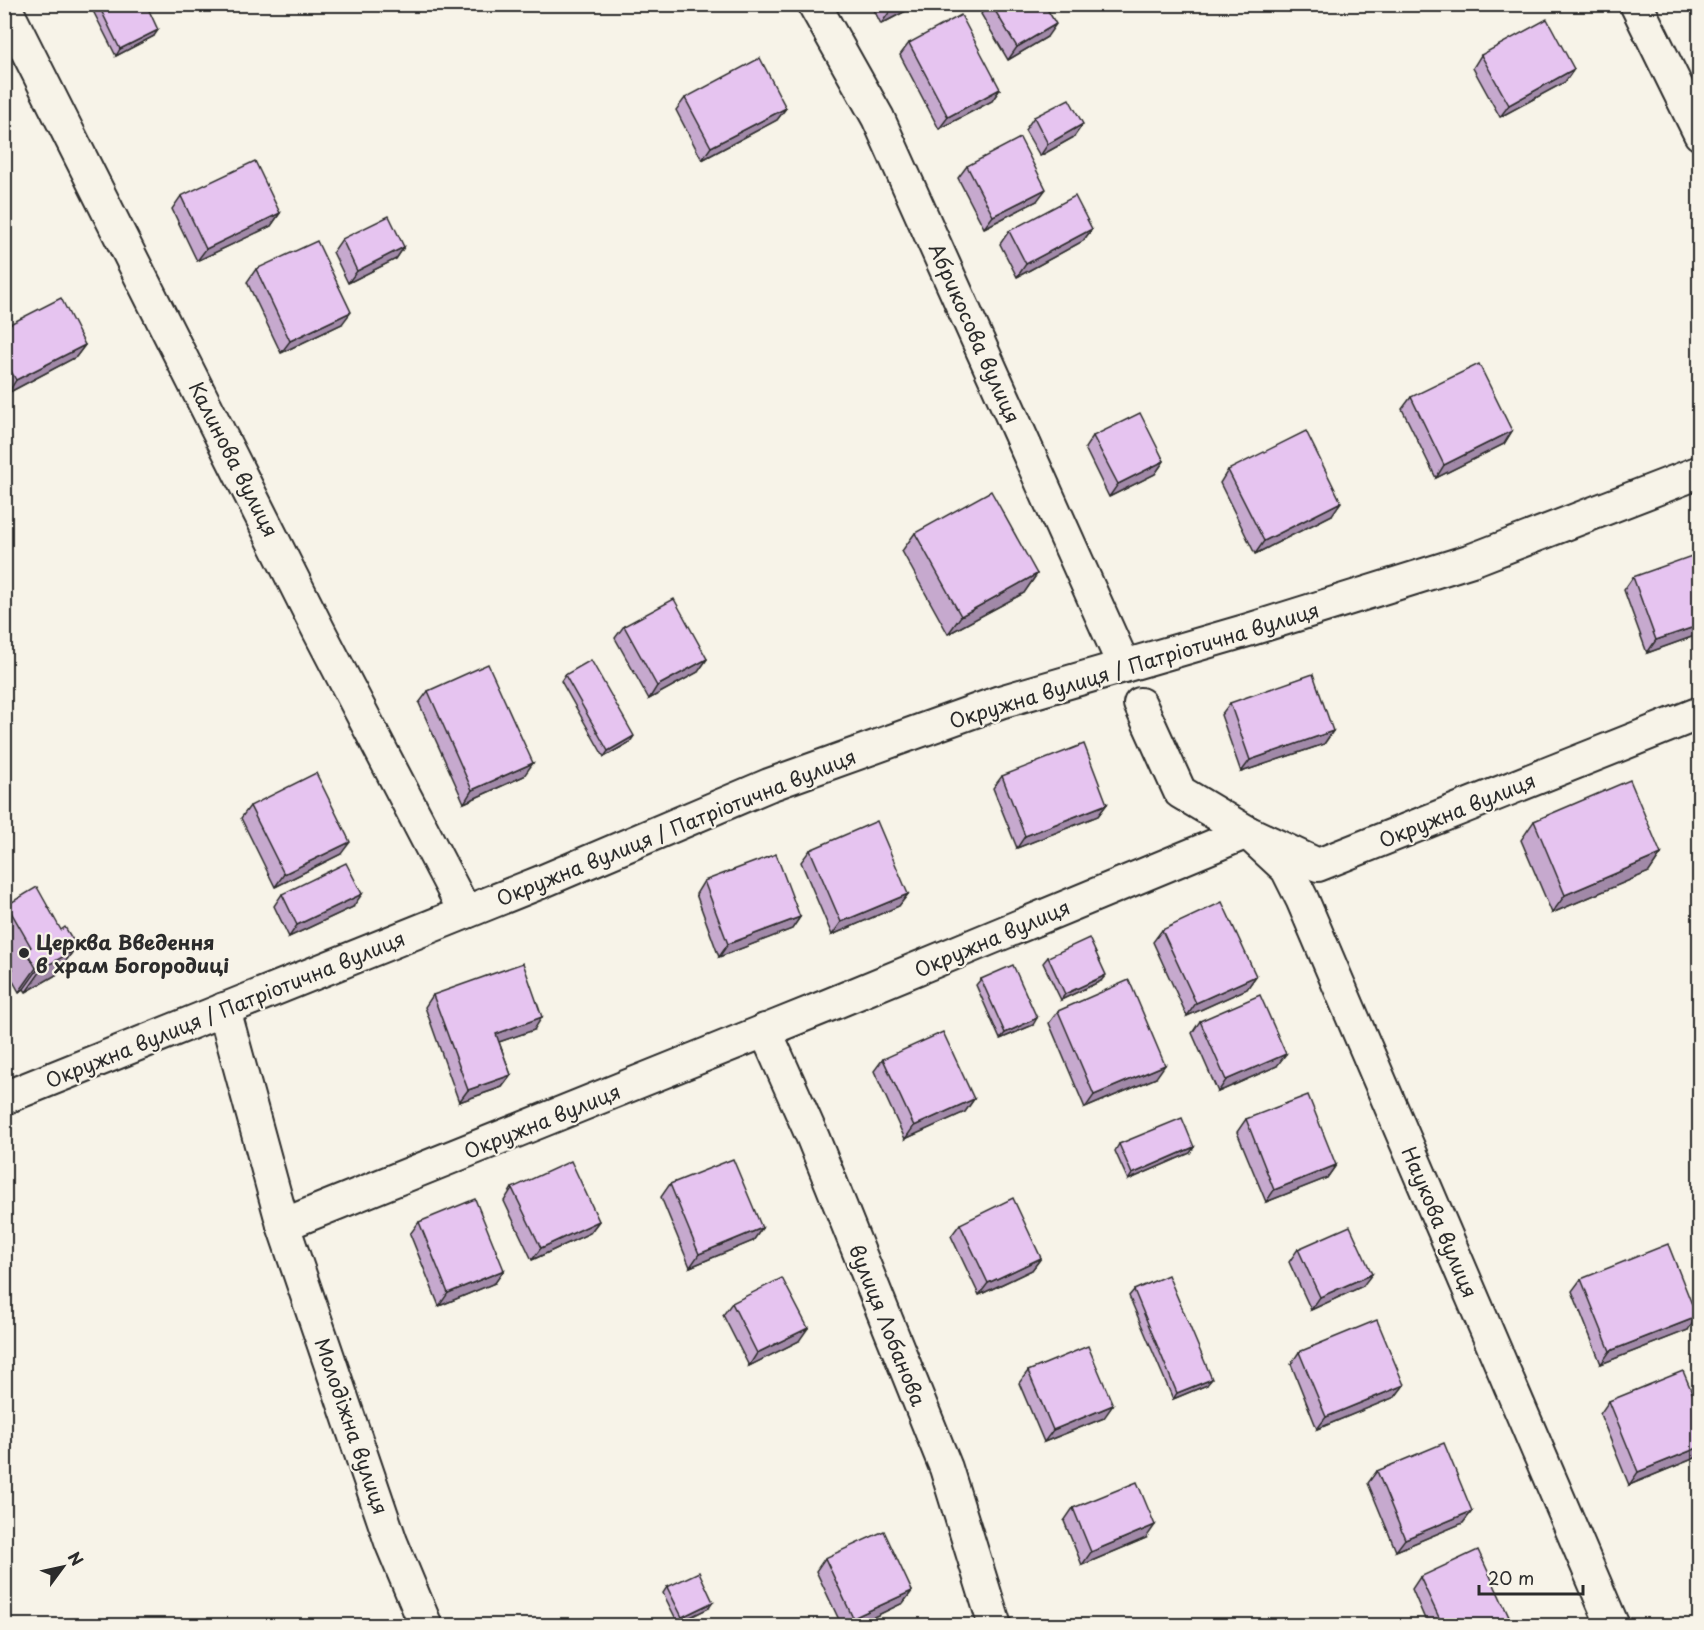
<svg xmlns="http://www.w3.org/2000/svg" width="1704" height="1630" font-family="'Playpen Sans',sans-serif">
  <rect width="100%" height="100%" fill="#f7f3e8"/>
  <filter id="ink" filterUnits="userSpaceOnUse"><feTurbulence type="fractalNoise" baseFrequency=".0167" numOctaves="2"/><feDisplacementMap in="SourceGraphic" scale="12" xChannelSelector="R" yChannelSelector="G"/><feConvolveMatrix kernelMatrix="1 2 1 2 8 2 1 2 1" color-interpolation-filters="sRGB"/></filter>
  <g filter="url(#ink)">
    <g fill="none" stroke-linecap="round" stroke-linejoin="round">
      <!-- street casing -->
      <g stroke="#2b2b2b" stroke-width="36">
        <g id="street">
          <path d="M814,4l64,114 246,548"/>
          <path d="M1636,4l64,130"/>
          <path d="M4,5l315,626 146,281"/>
          <path d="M1140,704l40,88 67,40 40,37 15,30 311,727"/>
          <path d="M224,1009l59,216 108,317 35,84"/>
          <path d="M765,1030l48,108 133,330 49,158"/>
          <path d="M4,1098l537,-216 228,-97 231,-83 248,-72 224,-70 228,-88"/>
          <path d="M283,1225l546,-220 418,-173 71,33 382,-152"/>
        </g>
      </g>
      <!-- street -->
      <use href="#street" stroke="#f7f3e8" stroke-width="32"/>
    </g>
    <!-- wall -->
    <g fill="#c6a9ce" stroke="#2b2b2b" stroke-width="1.5">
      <path d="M146,4l8,32 -38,20 -26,-51z"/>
      <path d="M871,4h48l-38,20z"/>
      <path d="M987,4h57l3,33 -39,23 -27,-46z"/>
      <path d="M909,43l91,46 -8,12 -53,28 -39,-74z"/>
      <path d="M1481,55l93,14 -9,13 -65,35 -27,-49z"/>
      <path d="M685,98l101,10 -9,12 -75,40 -26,-50z"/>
      <path d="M1034,117l40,20 -34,19 -15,-26z"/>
      <path d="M967,166l70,35 -53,27 -26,-50z"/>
      <path d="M181,196l99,17 -9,13 -74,35 -25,-52z"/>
      <path d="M1092,229l-9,12 -66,36 -17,-33 9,-13z"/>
      <path d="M342,239l62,8 -8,12 -48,24 -15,-31z"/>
      <path d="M256,269l86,55 -61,29 -34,-71z"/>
      <path d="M4,327l81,18 -9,12 -68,36 -4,-6z"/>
      <path d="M1411,397l101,34 -8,13 -68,34 -34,-69z"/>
      <path d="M1093,436l71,25 -9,13 -46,23 -24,-49z"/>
      <path d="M1228,470l104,45 -77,39 -35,-71z"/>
      <path d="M915,533l122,41 -13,19 -76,41 -46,-83z"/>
      <path d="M1633,577l67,57 -53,19 -23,-63z"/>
      <path d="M624,626l83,33 -9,13 -49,27 -34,-61z"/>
      <path d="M565,675l65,67 -26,15 -43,-76z"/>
      <path d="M428,691l96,85 -60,27 -45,-100z"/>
      <path d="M1230,703l103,28 -9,13 -83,28 -20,-57z"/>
      <path d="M1002,776l105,28 -9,12 -81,32 -24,-60z"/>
      <path d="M250,806l91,48 -66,33 -34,-69z"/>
      <path d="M1534,821l127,33 -12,18 -97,41 -31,-73z"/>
      <path d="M810,850l98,44 -9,12 -67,29 -31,-73z"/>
      <path d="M704,881l96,36 -8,12 -73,28 -23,-63z"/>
      <path d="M282,894l71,13 -64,30 -15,-31z"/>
      <path d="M7,905l66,46 -17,24 -30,17 -2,-3 -5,3 -10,-18 4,-5 -9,-14v-47z"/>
      <path d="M1162,930l94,46 -9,13 -60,27 -34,-74z"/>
      <path d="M1048,957l53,24 -40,19 -18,-37z"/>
      <path d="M981,979l52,46 -33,14 -24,-54z"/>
      <path d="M433,995l101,35 -35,12 12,33 -9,12 -43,15 -34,-95z"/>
      <path d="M1058,1011l98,67 -71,30 -36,-85z"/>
      <path d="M1200,1021l77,45 -59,26 -26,-59z"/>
      <path d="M883,1059l91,40 -9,13 -60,27 -31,-68z"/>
      <path d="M1246,1119l90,46 -9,13 -61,24 -29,-70z"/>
      <path d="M1119,1144l75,3 -4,6 -62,27 -13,-29z"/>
      <path d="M670,1184l92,44 -9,13 -63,26 -29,-70z"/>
      <path d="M512,1188l87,33 -9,12 -58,27 -28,-59z"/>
      <path d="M419,1222l85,48 -9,13 -56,23 -29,-72z"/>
      <path d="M960,1224l81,34 -9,12 -53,25 -28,-59z"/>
      <path d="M1298,1249l65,37 -52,24 -22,-48z"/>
      <path d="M1581,1279l107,51 -87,34 -29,-73z"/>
      <path d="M1134,1290l73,95 -34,14 -44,-103z"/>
      <path d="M732,1303l67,38 -50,25 -26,-51z"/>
      <path d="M1299,1352l105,33 -9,12 -78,32 -26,-65z"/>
      <path d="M1028,1371l76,47 -60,24 -25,-59z"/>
      <path d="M1609,1401l91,10v45l-71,29 -29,-71z"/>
      <path d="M1377,1471l95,40 -9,12 -67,28 -28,-68z"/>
      <path d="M1073,1508l73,30 -64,27 -18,-44z"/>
      <path d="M825,1558l87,33 -9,12 -48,23h-13l-26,-55z"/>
      <path d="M1420,1577l89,40 -7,9h-74l-16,-37z"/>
      <path d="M667,1587l42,21 -31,15 -15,-30z"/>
    </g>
    <!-- shaded-wall -->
    <g fill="#a189a8" stroke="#2b2b2b" stroke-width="1.5">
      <path d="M903,4h16l-38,20 9,-13z"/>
      <path d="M1056,24l-9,13 -39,23 9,-13z"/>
      <path d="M158,30l-4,6 -38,20 4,-7z"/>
      <path d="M1574,69l-9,13 -65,35 9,-12z"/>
      <path d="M1000,89l-8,12 -53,28 9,-12z"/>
      <path d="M786,108l-9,12 -75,40 9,-13z"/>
      <path d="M1083,124l-9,13 -34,19 8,-12z"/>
      <path d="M1046,189l-9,12 -53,27 9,-12z"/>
      <path d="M280,213l-9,13 -74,35 9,-12z"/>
      <path d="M1092,229l-9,12 -66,36 9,-13z"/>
      <path d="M404,247l-8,12 -48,24 9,-12z"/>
      <path d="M351,312l-9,12 -61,29 9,-12z"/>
      <path d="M85,345l-9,12 -68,36 8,-13z"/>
      <path d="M1512,431l-8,13 -68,34 8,-13z"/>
      <path d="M1164,461l-9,13 -46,23 9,-13z"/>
      <path d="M1341,502l-9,13 -77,39 9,-13z"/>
      <path d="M1037,574l-13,19 -76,41 13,-18z"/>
      <path d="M1700,625v9l-53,19 9,-13z"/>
      <path d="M707,659l-9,13 -49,27 8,-13z"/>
      <path d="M1333,731l-9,13 -83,28 9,-12z"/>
      <path d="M634,736l-4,6 -26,15 4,-6z"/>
      <path d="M533,763l-9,13 -60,27 8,-13z"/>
      <path d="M1107,804l-9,12 -81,32 8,-12z"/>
      <path d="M350,842l-9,12 -66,33 9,-13z"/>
      <path d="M1661,854l-12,18 -97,41 13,-18z"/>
      <path d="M362,894l-9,13 -64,30 8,-12z"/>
      <path d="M908,894l-9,12 -67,29 9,-13z"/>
      <path d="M800,917l-8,12 -73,28 9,-13z"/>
      <path d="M76,945l-5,7 2,-1 -17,24 -30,17 17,-24z"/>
      <path d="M41,965l-17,24 -5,3 17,-24z"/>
      <path d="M1106,975l-5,6 -40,19 4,-6z"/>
      <path d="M1256,976l-9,13 -60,27 9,-13z"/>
      <path d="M542,1017l-8,13 -47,16 9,-12z"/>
      <path d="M1037,1018l-4,7 -33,14 5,-6z"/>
      <path d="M1286,1054l-9,12 -59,26 8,-12z"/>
      <path d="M1165,1065l-9,13 -71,30 9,-13z"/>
      <path d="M511,1075l-9,12 -43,15 9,-12z"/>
      <path d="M974,1099l-9,13 -60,27 9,-13z"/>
      <path d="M1194,1147l-4,6 -62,27 4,-6z"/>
      <path d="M1336,1165l-9,13 -61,24 8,-12z"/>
      <path d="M599,1221l-9,12 -58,27 9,-12z"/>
      <path d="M762,1228l-9,13 -63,26 9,-13z"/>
      <path d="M1041,1258l-9,12 -53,25 9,-12z"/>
      <path d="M504,1270l-9,13 -56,23 9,-13z"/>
      <path d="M1372,1274l-9,12 -52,24 9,-13z"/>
      <path d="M1697,1317l-9,13 -87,34 9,-13z"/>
      <path d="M808,1328l-9,13 -50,25 8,-13z"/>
      <path d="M1212,1379l-5,6 -34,14 4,-6z"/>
      <path d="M1404,1385l-9,12 -78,32 9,-12z"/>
      <path d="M1113,1405l-9,13 -60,24 9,-12z"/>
      <path d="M1700,1447v9l-71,29 9,-13z"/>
      <path d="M1472,1511l-9,12 -67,28 9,-12z"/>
      <path d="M1155,1525l-9,13 -64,27 9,-13z"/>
      <path d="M912,1591l-9,12 -48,23h-7l5,-8z"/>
      <path d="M713,1602l-4,6 -31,15 4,-6z"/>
      <path d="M1509,1617l-7,9h-12z"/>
    </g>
    <!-- building -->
    <g fill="#e6c4f0" stroke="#2b2b2b" stroke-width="1.5">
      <path d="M98,4h48l12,26 -38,19z"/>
      <path d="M886,4h17l-13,7z"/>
      <path d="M991,4h53l12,20 -39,23z"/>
      <path d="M961,15l39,74 -52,28 -39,-74z"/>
      <path d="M1547,19l27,50 -65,36 -28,-50z"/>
      <path d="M760,58l26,50 -75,39 -26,-49z"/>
      <path d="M1069,99l14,25 -35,20 -14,-27z"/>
      <path d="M1020,138l26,51 -53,27 -26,-50z"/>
      <path d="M255,161l25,52 -74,36 -25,-53z"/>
      <path d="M1075,196l17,33 -66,35 -17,-33z"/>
      <path d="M389,216l15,31 -47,24 -15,-32z"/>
      <path d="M317,241l34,71 -61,29 -34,-72z"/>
      <path d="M61,298l24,47 -69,35 -12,-22v-31z"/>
      <path d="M1479,364l33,67 -68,34 -33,-68z"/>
      <path d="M1140,413l24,48 -46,23 -25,-48z"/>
      <path d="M1306,431l35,71 -77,39 -36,-71z"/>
      <path d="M991,491l46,83 -76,42 -46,-83z"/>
      <path d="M1700,553v72l-44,15 -23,-63z"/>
      <path d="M674,599l33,60 -50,27 -33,-60z"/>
      <path d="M591,660l43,76 -26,15 -43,-76z"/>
      <path d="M488,664l45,99 -61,27 -44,-99z"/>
      <path d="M1313,674l20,57 -83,29 -20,-57z"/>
      <path d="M1084,744l23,60 -82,32 -23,-60z"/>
      <path d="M316,773l34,69 -66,32 -34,-68z"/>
      <path d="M1630,780l31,74 -96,41 -31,-74z"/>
      <path d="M877,821l31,73 -67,28 -31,-72z"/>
      <path d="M776,854l24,63 -72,27 -24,-63z"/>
      <path d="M346,863l16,31 -65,31 -15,-31z"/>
      <path d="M37,887l24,43 4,-3 11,18 -5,3 2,3 -30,17 -2,-3 -5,3 -10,-18 5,-3 -24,-42z"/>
      <path d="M1222,902l34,74 -60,27 -34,-73z"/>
      <path d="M1089,938l17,37 -41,19 -17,-37z"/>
      <path d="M523,963l19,54 -46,17 15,41 -43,15 -35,-95z"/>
      <path d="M1013,965l24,53 -32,15 -24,-54z"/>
      <path d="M1129,980l36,85 -71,30 -36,-84z"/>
      <path d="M1260,995l26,59 -60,26 -26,-59z"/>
      <path d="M943,1032l31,67 -60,27 -31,-67z"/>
      <path d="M1308,1095l28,70 -62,25 -28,-71z"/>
      <path d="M1182,1118l12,29 -62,27 -13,-30z"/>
      <path d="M733,1159l29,69 -63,26 -29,-70z"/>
      <path d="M571,1161l28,60 -58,27 -29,-60z"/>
      <path d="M1013,1198l28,60 -53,25 -28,-59z"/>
      <path d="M475,1199l29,71 -56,23 -29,-71z"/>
      <path d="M1350,1226l22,48 -52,23 -22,-48z"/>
      <path d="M1668,1244l29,73 -87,34 -29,-72z"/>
      <path d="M1168,1275l44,104 -35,14 -43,-103z"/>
      <path d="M782,1278l26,50 -51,25 -25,-50z"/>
      <path d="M1377,1320l27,65 -78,32 -27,-65z"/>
      <path d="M1088,1346l25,59 -60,25 -25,-59z"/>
      <path d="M1683,1371l17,40v36l-62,25 -29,-71z"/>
      <path d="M1444,1443l28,68 -67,28 -28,-68z"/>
      <path d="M1137,1482l18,43 -64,27 -18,-44z"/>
      <path d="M884,1531l28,60 -59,27 -28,-60z"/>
      <path d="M1478,1550l31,67 -19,9h-47l-23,-49z"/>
      <path d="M699,1572l14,30 -31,15 -15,-30z"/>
    </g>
  </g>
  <!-- markers -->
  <circle fill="#2b2b2b" stroke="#f7f3e8" stroke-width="2" cx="24" cy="953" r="6"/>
  <g text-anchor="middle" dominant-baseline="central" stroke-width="4.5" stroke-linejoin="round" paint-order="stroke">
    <!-- street labels -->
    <g font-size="20" fill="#2b2b2b" stroke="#f7f3e8">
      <text transform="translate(975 333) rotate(66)">Абрикосова вулиця</text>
      <text transform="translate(234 459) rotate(63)">Калинова вулиця</text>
      <text transform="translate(1134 665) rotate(-17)">Окружна вулиця / Патріотична вулиця</text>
      <text transform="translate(1457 810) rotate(-22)">Окружна вулиця</text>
      <text transform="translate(676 827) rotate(-22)">Окружна вулиця / Патріотична вулиця</text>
      <text transform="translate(992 938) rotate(-23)">Окружна вулиця</text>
      <text transform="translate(225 1009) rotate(-22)">Окружна вулиця / Патріотична вулиця</text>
      <text transform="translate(542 1121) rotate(-22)">Окружна вулиця</text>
      <text transform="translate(1440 1222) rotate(67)">Наукова вулиця</text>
      <text transform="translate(888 1325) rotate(68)">вулиця Лобанова</text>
      <text transform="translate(352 1426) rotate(71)">Молодіжна вулиця</text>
    </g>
    <!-- poi labels -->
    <g font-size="20" font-weight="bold" fill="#2b2b2b" stroke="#f7f3e8" text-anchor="start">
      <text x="36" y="942">Церква Введення<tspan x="36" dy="23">в храм Богородиці</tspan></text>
    </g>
  </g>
  <!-- margin -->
  <rect width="1704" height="1630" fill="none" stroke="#f7f3e8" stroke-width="24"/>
  <rect x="12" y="12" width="1680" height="1606" fill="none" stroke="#2b2b2b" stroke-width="2" filter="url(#ink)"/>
  <!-- north arrow -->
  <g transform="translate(63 1567) rotate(57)" stroke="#f7f3e8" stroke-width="4.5" paint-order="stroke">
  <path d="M0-4.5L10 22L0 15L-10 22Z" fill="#2b2b2b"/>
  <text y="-9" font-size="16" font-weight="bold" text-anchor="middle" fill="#2b2b2b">N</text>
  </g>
  <!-- scale -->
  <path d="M1479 1585v9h104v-9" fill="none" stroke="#2b2b2b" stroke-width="3"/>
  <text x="1488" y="1585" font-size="18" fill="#2b2b2b" stroke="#f7f3e8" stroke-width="4.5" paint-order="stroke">20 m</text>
</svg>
